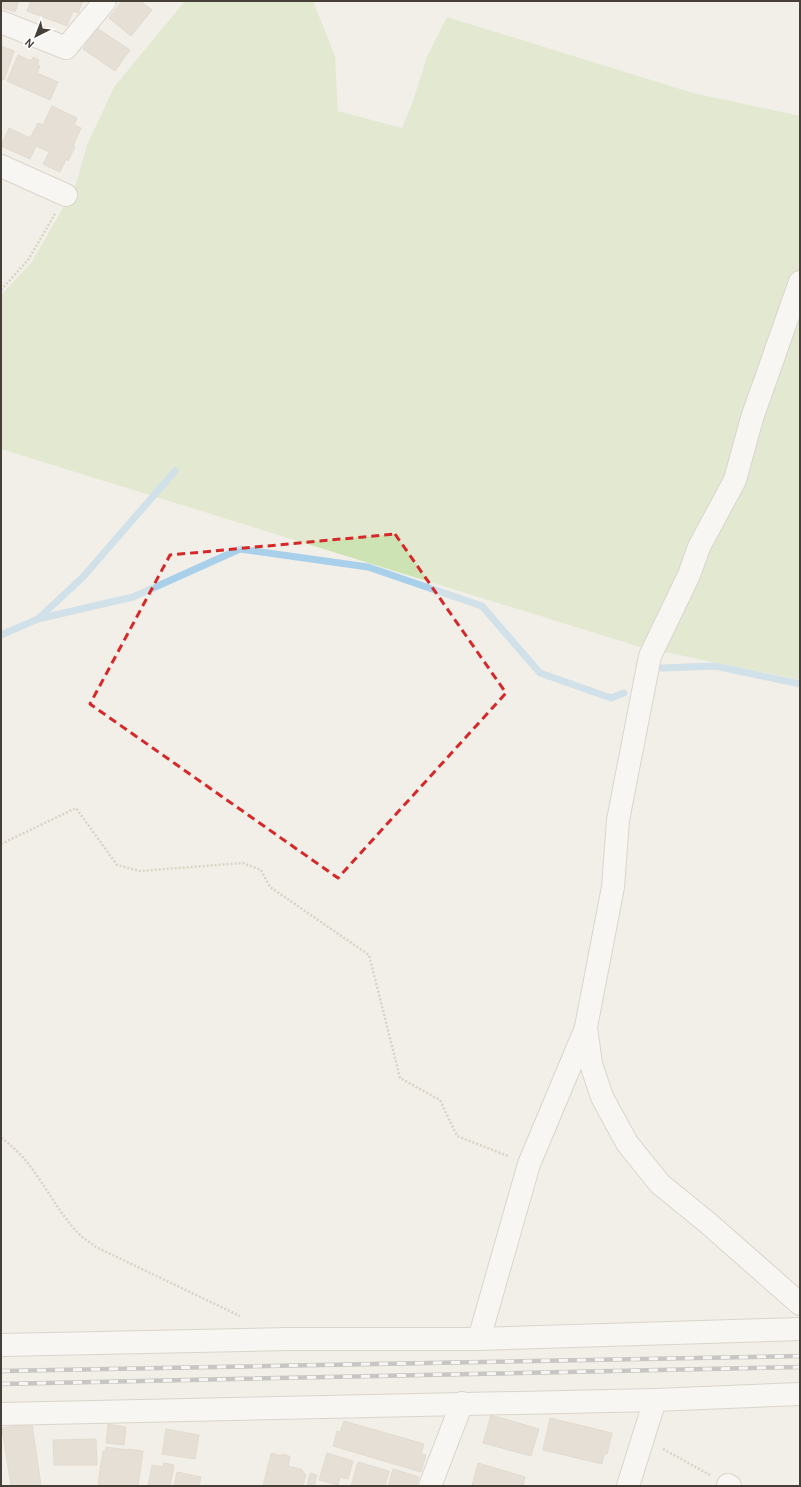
<svg xmlns="http://www.w3.org/2000/svg" width="801" height="1487" font-family="Cabin,sans-serif">
  <rect width="100%" height="100%" fill="#f2efe8"/>
  <!-- green -->
  <path fill="#cee3b4" d="M185,1h128l22,55 3,55 64,17 11,-27 14,-44 20,-40 246,76 107,23v564l-160,-33 -639,-198v-154l30,-32 44,-76 12,-42 27,-58z"/>
  <g fill="none" stroke-linecap="round" stroke-linejoin="round">
    <!-- stream -->
    <g stroke="#a9d0ea" stroke-width="7">
      <path d="M39,618l44,-41 92,-106"/>
      <path d="M1,635l37,-16 95,-22 107,-48 128,18 114,39 58,67 71,25 13,-5"/>
      <path d="M662,668l53,-2 85,18"/>
    </g>
  </g>
  <!-- building -->
  <g fill="#d6cdc1" stroke="#cdc2b2">
    <path d="M1,1h18l-4,11 -12,-4 1,-4 -3,-1z"/>
    <path d="M31,1h52l-5,12 -5,-2 -6,15 -40,-15z"/>
    <path d="M122,1h18l12,9 -21,26 -22,-18z"/>
    <path d="M97,28l33,22 -15,21 -32,-22z"/>
    <path d="M1,46l13,5 -10,29 -3,-1z"/>
    <path d="M18,55l13,6 2,-4 6,3 -2,5 3,1 -3,7 21,9 -8,18 -43,-19z"/>
    <path d="M52,106l25,12 -3,7 7,3 -8,18 2,1 -7,14 -2,-2 -6,13 -17,-8 6,-12 -13,-6 -6,13 -29,-13 8,-18 21,10 8,-15 5,2z"/>
    <path d="M491,1415l48,14 -8,27 -48,-13z"/>
    <path d="M550,1418l62,15 -5,21h-3l-2,10 -59,-14z"/>
    <path d="M344,1421l80,23 -3,10 5,1 -5,17 -88,-26 4,-15 3,1z"/>
    <path d="M32,1424l9,62h-30l-9,-58z"/>
    <path d="M108,1424l18,3 -2,18 -18,-2z"/>
    <path d="M166,1429l33,6 -4,24 -33,-5z"/>
    <path d="M96,1439l1,26h-43l-1,-25z"/>
    <path d="M106,1447l21,3 1,-1 15,2 -5,35h-26l-14,-2 5,-33h3z"/>
    <path d="M272,1453l9,3 1,-2 7,2 1,2 -2,8 13,3 5,6 -3,11h-40l8,-32z"/>
    <path d="M327,1453l26,8 -5,18 -8,-2 -2,8 -19,-5z"/>
    <path d="M358,1462l31,9 -4,15h-34z"/>
    <path d="M164,1463l10,2 -4,21h-22l4,-21 11,2z"/>
    <path d="M478,1463l47,14 -2,9h-51z"/>
    <path d="M393,1469l26,8 -3,9h-28z"/>
    <path d="M177,1472l24,5 -2,9h-25z"/>
    <path d="M310,1473l7,2 -3,11h-7z"/>
  </g>
  <g fill="none" stroke-linecap="round" stroke-linejoin="round">
    <!-- minor casing -->
    <g stroke="#bdb6ab" stroke-width="24">
      <g id="minor">
        <path d="M1,22l65,26 39,-47"/>
        <path d="M1,166l65,29"/>
        <path d="M800,282l-48,136 -17,62 -36,67 -10,28 -39,81 -32,164 -5,67 -27,140 5,37 11,33 25,46 33,41 48,39 92,81"/>
        <path d="M479,1339l50,-175 57,-136"/>
        <path d="M1,1345l286,-6h192l321,-10"/>
        <path d="M1,1414l654,-14 145,-6"/>
        <path d="M728,1485l2,1"/>
        <path d="M430,1486l32,-83"/>
        <path d="M628,1486l27,-86"/>
      </g>
    </g>
    <!-- path -->
    <g stroke="#bdb29d" stroke-width="2.5" stroke-dasharray="2 2" stroke-linecap="butt">
      <path d="M1,290l27,-30 27,-46"/>
      <path d="M1,844l75,-36 41,57 23,6 103,-8 18,7 9,17 99,68 31,123 40,22 17,36 51,20"/>
      <path d="M1,1138c35,23 49,66 78,96 5,5 12,9 17,13l144,69"/>
      <path d="M663,1449l47,26"/>
    </g>
    <!-- minor -->
    <use href="#minor" stroke="#fff" stroke-width="22"/>
    <!-- rail casing -->
    <g stroke="#969696" stroke-width="4.5">
      <g id="rail">
        <path d="M1,1371l799,-15"/>
        <path d="M1,1384l799,-17"/>
      </g>
    </g>
    <!-- rail -->
    <use href="#rail" stroke="#fff" stroke-width="3" stroke-dasharray="9" stroke-linecap="butt"/>
  </g>
  <!-- marked area -->
  <path d="M0 0H801V1487H0ZM395,534l111,159 -168,185 -248,-174 80,-149z" fill="#f2efe8" fill-opacity=".55" fill-rule="evenodd"/>
  <path fill="none" stroke="#d62828" stroke-width="3" stroke-dasharray="8 5" stroke-linejoin="round" d="M395,534l111,159 -168,185 -248,-174 80,-149z"/>
  <!-- border -->
  <rect width="801" height="1487" fill="none" stroke="#453f37" stroke-width="4"/>
  <!-- north arrow -->
  <g transform="translate(36 36) rotate(222)" stroke="#ffffff" stroke-width="3" paint-order="stroke">
  <path d="M0-3L7 15L0 10L-7 15Z" fill="#453f37"/>
  <text y="-6" font-size="11" font-weight="bold" text-anchor="middle" fill="#453f37">N</text>
  </g>
</svg>
